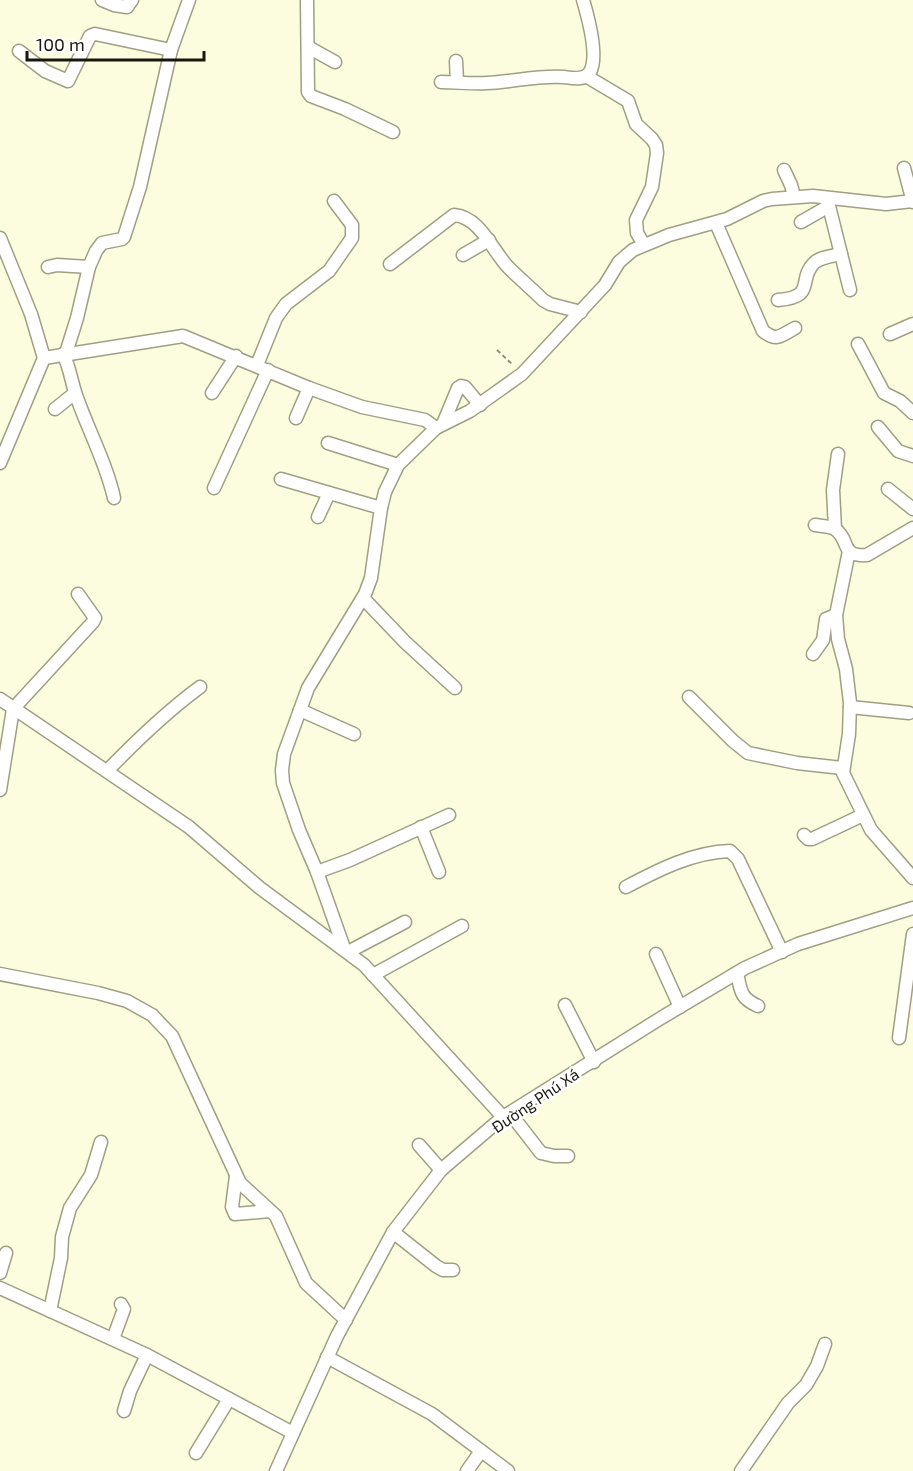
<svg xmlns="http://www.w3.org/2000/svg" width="913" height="1471" font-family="'Exo 2',sans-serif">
  <rect width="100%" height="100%" fill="#fcfdde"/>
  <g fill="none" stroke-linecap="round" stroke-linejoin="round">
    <!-- minor casing -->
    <g stroke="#9fa083" stroke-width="15">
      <g id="minor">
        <path d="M102,0l12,5 13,2 5,-7"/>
        <path d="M307,0l1,92 3,4 34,13 48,23"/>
        <path d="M308,47l27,15"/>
        <path d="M19,51l26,20 23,10 22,-45 5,-2 76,16"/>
        <path d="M456,61l1,21"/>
        <path d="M586,76l42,25 8,23 16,15 4,6 1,8 -5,34 -16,33 1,13 7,12"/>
        <path d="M441,82c15,0 31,2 46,1 26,-1 50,-8 77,-6 8,1 21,4 26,-5 9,-16 -2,-55 -7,-72"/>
        <path d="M904,168l9,34"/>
        <path d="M784,170l7,15 3,11"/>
        <path d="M827,198l23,92"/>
        <path d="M801,222l28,-16"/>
        <path d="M716,223l47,108c14,11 17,5 32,-3"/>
        <path d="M0,238l31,76 13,44 -44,105"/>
        <path d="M463,255l26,-15"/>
        <path d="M390,264l64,-49c26,2 38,35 54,52 11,11 24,22 35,33l7,4 31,8"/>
        <path d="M48,267l9,-2 32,2"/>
        <path d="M778,300c39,-3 19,-20 36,-37 6,-6 19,-7 27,-9"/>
        <path d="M890,334l23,-10"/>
        <path d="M858,344l26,49 16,8 13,12"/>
        <path d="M66,353l11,-35 12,-51 7,-16 6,-8 20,-4 2,-2 16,-50 31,-137 18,-50"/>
        <path d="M63,354c7,13 8,27 13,41 12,35 30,67 38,103"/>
        <path d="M44,358l139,-22 126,52 53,19 63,13 11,8"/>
        <path d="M257,365l19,-47 10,-14 43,-33 23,-33v-13l-18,-24"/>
        <path d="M212,393l24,-37"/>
        <path d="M55,409l20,-16"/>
        <path d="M296,418l13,-30"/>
        <path d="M443,424l15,-36 3,-2 4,1 15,18"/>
        <path d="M878,427l20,24 15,5"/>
        <path d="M328,443l70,22"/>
        <path d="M281,479l100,29"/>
        <path d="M214,488l54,-118"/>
        <path d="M888,489l25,20"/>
        <path d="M318,517l11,-24"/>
        <path d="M815,525c6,1 15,1 20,4 16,11 4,28 32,26l46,-27"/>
        <path d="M835,529l-2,-39 5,-36"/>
        <path d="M849,551l-13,64 2,24 8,30 4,34 -1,31 -6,39 28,57 42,48"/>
        <path d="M363,598l42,44 50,46"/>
        <path d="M813,654l10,-14 3,-21 10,-4"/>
        <path d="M689,697l44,44 15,12 49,10 45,5"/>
        <path d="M0,699l189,128 71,61 104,77 139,152"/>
        <path d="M850,707l59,6"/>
        <path d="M300,710l54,24"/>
        <path d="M107,771c29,-30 59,-59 93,-84"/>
        <path d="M0,790l13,-81 80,-87 2,-4 -17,-24"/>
        <path d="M421,827l18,45"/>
        <path d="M804,835l4,4h4l51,-24"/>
        <path d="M317,872l33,-12 99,-45"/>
        <path d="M626,887c32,-17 67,-35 104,-36l8,8 44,93"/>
        <path d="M344,948l-27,-76 -18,-42 -16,-47 -1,-13 2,-16 24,-66 57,-94 6,-16 10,-70 4,-16 13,-27 38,-37 34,-17 52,-37 56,-60 27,-29 14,-23 14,-12 36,-15 58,-16 36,-18 9,-2 41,-3 73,8 27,-3"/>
        <path d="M348,952l57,-30"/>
        <path d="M656,954l24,53"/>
        <path d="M737,973c4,18 3,25 21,33"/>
        <path d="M0,974l98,19 29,8 25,14 20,21 68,147 36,33 30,67 40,37"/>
        <path d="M373,975l89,-49"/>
        <path d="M565,1005l29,57"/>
        <path d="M899,1038l14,-104"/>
        <path d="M510,1113l31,40 13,3h14"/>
        <path d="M419,1145l22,25"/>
        <path d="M236,1176l-4,31 3,7 35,-3"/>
        <path d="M393,1232l43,34 7,4h10"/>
        <path d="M0,1273l6,-20"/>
        <path d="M0,1288l147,67 146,78"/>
        <path d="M50,1311l11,-53 1,-21 8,-29 21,-33 10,-33"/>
        <path d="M113,1339l11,-30 -3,-5"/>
        <path d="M327,1357l105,57 76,57"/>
        <path d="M124,1411l6,-20 17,-36"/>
        <path d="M196,1453l33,-54"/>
        <path d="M276,1471l61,-135 56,-104 48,-62 62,-53 158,-99 84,-50 53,-24 115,-36"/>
        <path d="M467,1471l14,-20"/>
        <path d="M741,1471l47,-68 18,-18 11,-19 8,-22"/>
      </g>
    </g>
    <!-- path -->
    <path stroke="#90917b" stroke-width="2" stroke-dasharray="4.5 3" stroke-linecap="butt" d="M497,350l16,15"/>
    <!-- minor -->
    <use href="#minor" stroke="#fff" stroke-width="12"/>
  </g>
  <g text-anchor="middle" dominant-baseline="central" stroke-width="5" stroke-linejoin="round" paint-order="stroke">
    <!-- street labels -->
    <g font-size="16" fill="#17170c" stroke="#fff">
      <text transform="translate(535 1100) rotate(-34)">Đường Phú Xá</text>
    </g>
  </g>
  <!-- scale -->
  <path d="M27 51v9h177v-9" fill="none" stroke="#17170c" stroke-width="3"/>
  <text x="36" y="51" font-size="18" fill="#17170c" stroke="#ffffff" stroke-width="4.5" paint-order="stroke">100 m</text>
</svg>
